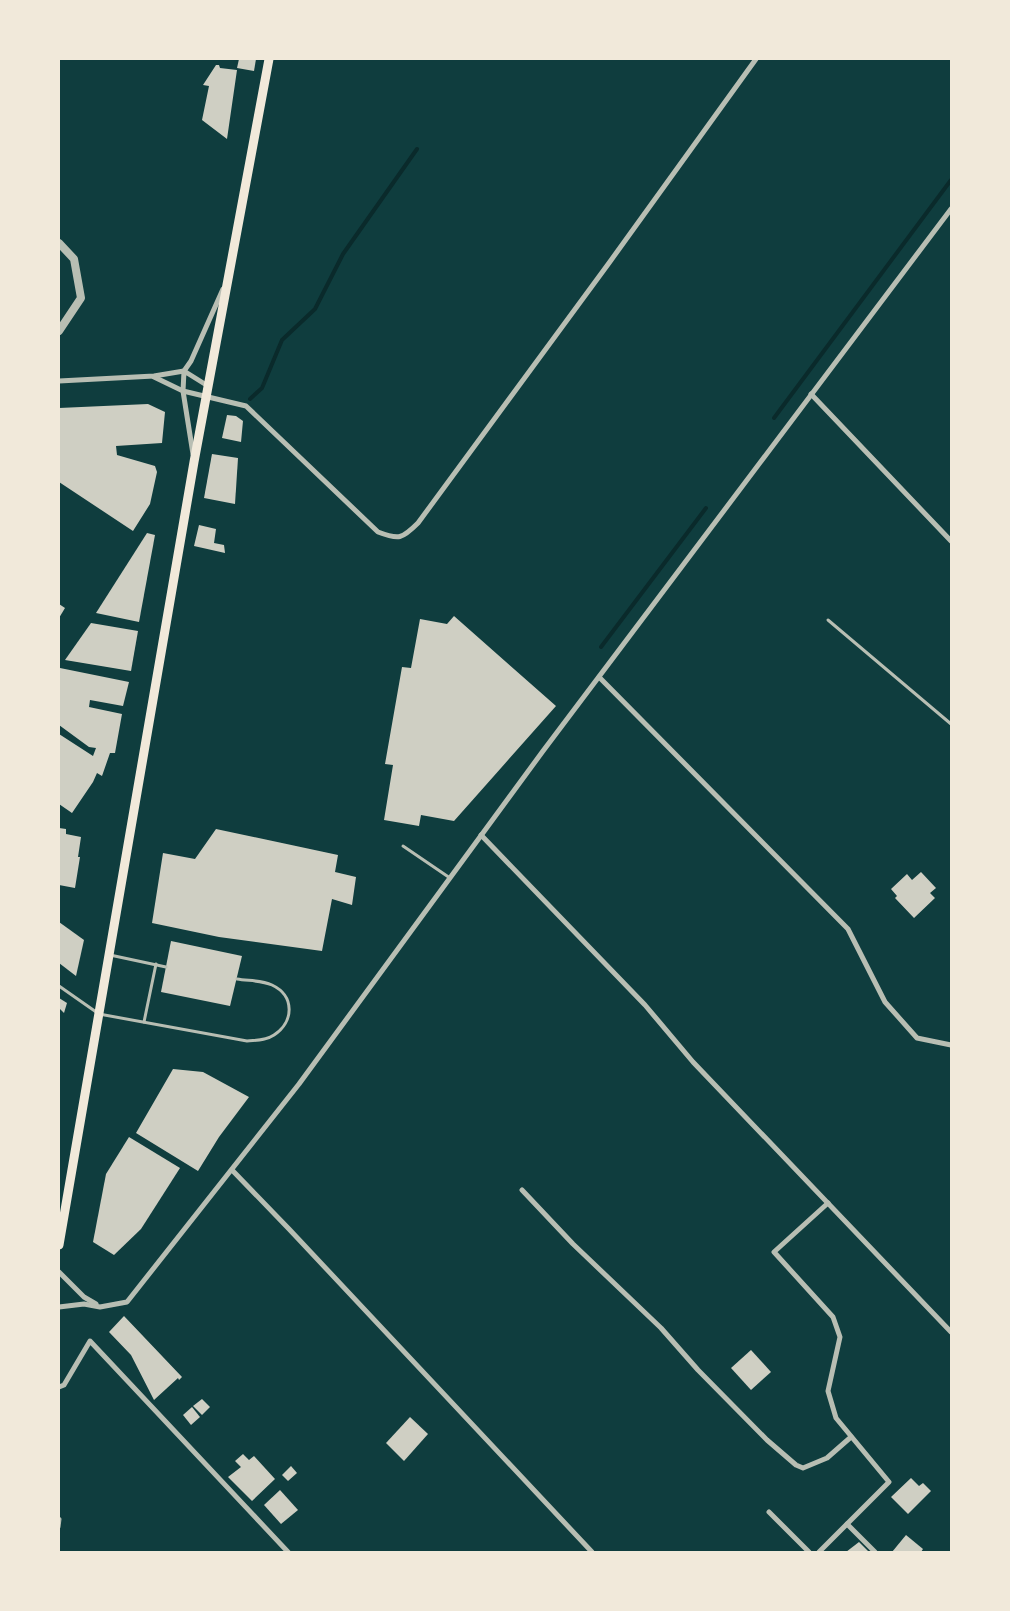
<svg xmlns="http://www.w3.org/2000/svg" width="1010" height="1611" font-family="'Noto Sans',sans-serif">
  <rect width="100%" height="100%" fill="#0f3d3e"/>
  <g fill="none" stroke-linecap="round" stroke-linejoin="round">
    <!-- stream -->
    <g stroke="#0a2a2b" stroke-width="4">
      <path d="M250,399l12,-11 20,-48 33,-31 28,-55 74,-105"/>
      <path d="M774,418l177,-238"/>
      <path d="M601,647l105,-139"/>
    </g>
  </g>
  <!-- building -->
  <g fill="#cfcfc3">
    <path d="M239,59h17l-2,12 -17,-3z"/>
    <path d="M216,65h3l1,3 17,2 -10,69 -25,-19 7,-34 -6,-1z"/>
    <path d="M148,404l17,8 -3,31 -46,3 1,9 38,11 2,6 -7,32 -17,27 -74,-49v-74z"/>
    <path d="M227,415l9,1 7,5 -2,21 -19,-4z"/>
    <path d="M212,454l26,4 -3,46 -31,-6z"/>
    <path d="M199,525l17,4 -2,14 10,2 1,8 -31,-7z"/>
    <path d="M147,533l8,2 -16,87 -43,-9z"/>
    <path d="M59,604l6,4 -6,10z"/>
    <path d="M454,616l102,90 -102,115 -33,-6 -2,11 -35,-6 9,-55 -8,-1 17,-97 9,1 9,-49 27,5z"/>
    <path d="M91,623l47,8 -7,40 -66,-11z"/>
    <path d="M60,668l69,14 -6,24 -33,-6 -1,7 33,7 -7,39h-5l-8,23 -5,-3 -4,9 -21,31 -13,-9v-70l34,22 3,-8 -7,-1 -30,-22z"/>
    <path d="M59,828l7,1v5l15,3 -3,20h2l-5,31 -16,-3z"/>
    <path d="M216,829l122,26 -3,17 21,5 -4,28 -20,-6 -10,52 -103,-14 -67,-14 11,-70 32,6z"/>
    <path d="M921,872l15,16 -6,5 5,5 -21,20 -19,-20 2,-2 -6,-7 16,-15 5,6z"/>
    <path d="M59,922l25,18 -8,36 -17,-13z"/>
    <path d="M171,941l71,15 -12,50 -69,-14z"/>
    <path d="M59,998l8,5 -3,10 -5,-5z"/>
    <path d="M173,1069l30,3 46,25 -30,40 -21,34 -62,-38z"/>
    <path d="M129,1137l51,31 -39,61 -27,26 -21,-13 13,-68z"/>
    <path d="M124,1316l58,61 -3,3 -1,-2 -24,22 -23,-45 -22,-23z"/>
    <path d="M751,1350l20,22 -20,18 -20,-22z"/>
    <path d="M202,1399l8,8 -8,8 -9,-9z"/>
    <path d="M192,1407l8,10 -9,8 -8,-10z"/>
    <path d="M410,1417l18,17 -24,27 -18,-18z"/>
    <path d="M243,1454l6,6 5,-4 21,23 -23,22 -24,-24 13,-10 -6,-6z"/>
    <path d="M291,1466l6,7 -9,8 -6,-6z"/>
    <path d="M911,1478l8,8 4,-3 8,8 -23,23 -17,-17z"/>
    <path d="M280,1490l18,20 -17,14 -17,-19z"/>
    <path d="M906,1535l17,14 -2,3h-29z"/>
    <path d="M859,1542l10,10h-23z"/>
  </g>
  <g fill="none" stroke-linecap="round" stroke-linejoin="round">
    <!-- service -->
    <g stroke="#b8beb3" stroke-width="3">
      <path d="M828,620l123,104"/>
      <path d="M403,846l47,32"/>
      <path d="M110,955l56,12"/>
      <path d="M59,986l40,28 148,27c9,-1 18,0 27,-6 20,-13 21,-39 -2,-50 -11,-5 -24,-4 -35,-6"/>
      <path d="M144,1022l12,-58"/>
      <path d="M59,1518l1,1 -1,8"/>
    </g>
    <!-- minor -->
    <g stroke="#b8beb3" stroke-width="5">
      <path d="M154,377l29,14 10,63"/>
      <path d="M59,381l95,-5 30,-5 7,-10 32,-72"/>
      <path d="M208,386l-24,-15 -1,20 63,15 132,126c21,8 24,7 40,-9l191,-260 147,-204"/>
      <path d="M811,394l140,147"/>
      <path d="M599,677l249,252 37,73 32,36 34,7"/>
      <path d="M481,835l164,170 48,57 258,270"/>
      <path d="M232,1170l57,59 303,323"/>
      <path d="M522,1190l51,54 88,84 37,42 69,70 29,25 7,3 24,-10 24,-21"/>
      <path d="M59,1272l25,25 12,7"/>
      <path d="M59,1307l25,-3 16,3 27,-5 172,-218 244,-333 408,-542"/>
      <path d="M59,1387l5,-2 26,-44 198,211"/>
      <path d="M769,1512l40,40"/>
      <path d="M847,1524l28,28"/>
      <path d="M819,1552l70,-70 -53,-64 -8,-27 12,-54 -7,-20 -59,-65 54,-49"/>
    </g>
    <!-- tertiary -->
    <path stroke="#b8beb3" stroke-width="8" d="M59,243l15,16 7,39 -22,33"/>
    <!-- primary -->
    <path stroke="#f1e9da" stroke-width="9" d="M59,1245l135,-783 75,-403"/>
  </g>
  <!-- border -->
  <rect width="1010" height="1611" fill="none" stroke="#f1e9da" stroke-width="120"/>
</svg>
